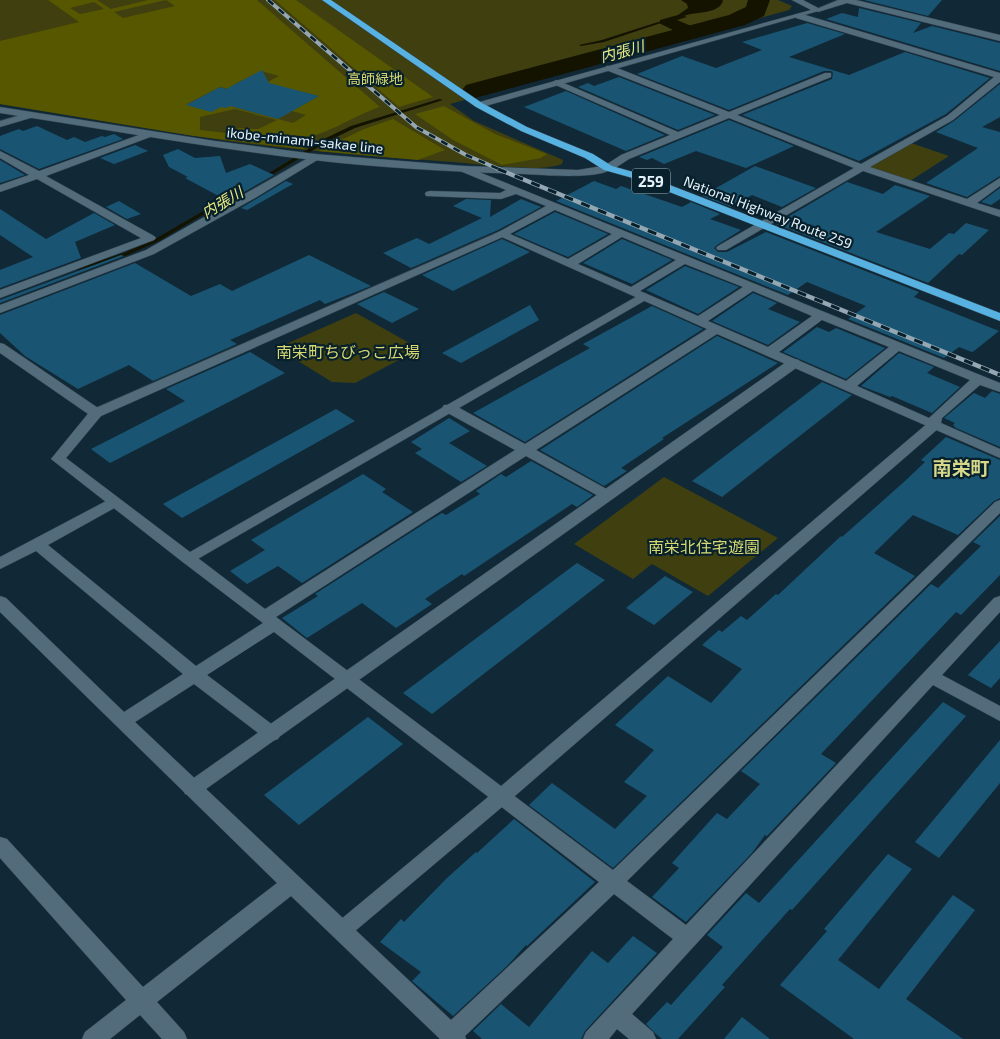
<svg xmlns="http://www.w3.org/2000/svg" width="1000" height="1039" font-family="'Exo 2','Noto Sans JP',sans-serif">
  <rect width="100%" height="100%" fill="#112937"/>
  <!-- green -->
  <g fill="#3f3f10">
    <path d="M0,0h778l14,6 -3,4 -339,94 24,17 89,39 -1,4c-20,9 -84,0 -109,-2 -75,-5 -149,-11 -225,-21 -76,-11 -152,-25 -228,-37z"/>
    <path d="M911,143l38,13 -39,25 -41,-14z"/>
    <path d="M356,313l64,36 -65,34 -23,-1 -55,-34z"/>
    <path d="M664,477l114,61 -70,58 -56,-32 -19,15 -59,-35z"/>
  </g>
  <!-- forest -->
  <g fill="#575700" fill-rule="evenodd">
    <path d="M48,0h49l14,9 37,-9h109l123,107c-28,9 -54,30 -85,32l16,5 -8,5 -109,-13 -194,-32v-63l79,-19zM166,0l9,6 -52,12 -9,-6zM94,2l10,7 -24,5 -10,-6zM261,71l18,5 -25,13 -19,-5zM278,86l41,10 -27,15 14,4 -13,8 -56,-15zM220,87l24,6 -57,12v-1zM235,109l42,11 -19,9 -19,-1 -12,5 -27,-3v-13z"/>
    <path d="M275,0h21l137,97 -34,10z"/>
    <path d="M444,106l51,28 52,20 -6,4 -39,7 -49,-25 -38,-26z"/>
    <path d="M393,119l52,31 -27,10 -100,-9 46,-22z"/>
  </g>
  <!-- water -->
  <path fill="#131300" d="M681,0h41l1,1c-5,14 -28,10 -39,15l3,1 -10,3 19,8 -19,4 -18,-9 1,-3 18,-5 10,-7 -1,-4z"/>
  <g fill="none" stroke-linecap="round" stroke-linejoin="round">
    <!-- stream -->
    <g fill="#131300" fill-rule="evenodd">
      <path d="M658,22l3,1 -57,19 -23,4 -2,-1 23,-5z"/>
      <path d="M439,99l4,1 -88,28 -25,12 -65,39 -4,-1 65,-40 25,-12z"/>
      <path d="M231,195l4,1 -76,45 -31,14 -50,15h-4l-1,-1 51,-16 31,-14z"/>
    </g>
    <!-- river -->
    <path fill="#131300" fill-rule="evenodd" d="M748,0h22l-6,16 -19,9 -270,73 -9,-3 -4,-5 4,-5 263,-70 17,-8z"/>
  </g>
  <!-- building -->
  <g fill="#195573">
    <path d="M864,0h78l-14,16z"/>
    <path d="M859,8l62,15 -8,10 19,-7 68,17v28l-174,-52 16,-6 16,4z"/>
    <path d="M807,23l38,11 -56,23 60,18 56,-23 85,26 -44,36 -87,47 -117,-46 90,-36 1,-6 -2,-2h-7l-95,39 -92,-36 45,-18 34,12 46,-18 -20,-8z"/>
    <path d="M262,70l7,13 50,13 -41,23 -48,-13 -4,2 -5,-1 -10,5 -25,-7 34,-18 6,2z"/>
    <path d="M619,77l96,38 -37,15 -100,-43 10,-4 6,3z"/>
    <path d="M1000,84v33l-18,10 18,5v44l-33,21 -41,-14 52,-35 -42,-16 18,-11z"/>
    <path d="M566,91l99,44 -39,16 -102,-44z"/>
    <path d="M729,120l65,26 -48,22 -50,-17 -32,13 -12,-6 -5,2 -8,-3z"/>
    <path d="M37,126l30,14 7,-3 11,5 17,-6 3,1 9,-3 9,5 -84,30 -39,-20v-13l19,-7 4,2z"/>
    <path d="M135,145l13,6 -34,13 -14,-6z"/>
    <path d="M178,149l17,9 25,-2 6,17 24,-9 24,11 -46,26 -43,-23 3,-1 -19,-10 -6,-12z"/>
    <path d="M0,160l25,15 -25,8z"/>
    <path d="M755,166l61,22 -34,19 -30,-12 -21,12 -29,-11z"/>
    <path d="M286,181l7,3 -46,26 -6,-2z"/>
    <path d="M594,181l22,8 5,-3 61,21 9,-5 29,12 -10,5 31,11 -24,15 -3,3 4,4h9l39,-20 153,60 -5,5 85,34 -25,20 -2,1 -13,-5 -15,11 -96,-39 18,-13 -59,-24 -19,13 -232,-94z"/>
    <path d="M847,182l36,12 12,-9 35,11 -54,36 54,17 19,-16 5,1 12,-11 23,7 -27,25 -3,-1 -31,29 -152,-59z"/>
    <path d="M1000,188v11l-9,6 -10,-3z"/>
    <path d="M466,199l25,1 -1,17 31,-18 20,8 -43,23 -87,38 -28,-15 34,-15 12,6 53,-26 -29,-12z"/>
    <path d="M119,201l22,13 -14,5 -21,-12z"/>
    <path d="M0,209l46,30 48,-26 21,12 -40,17 6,16 -81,30v-18l33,-13 -33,-22z"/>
    <path d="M555,212l53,22 -40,23 -54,-23z"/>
    <path d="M502,239l28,13 -77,39 -31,-16z"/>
    <path d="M622,239l50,21 -40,24 -49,-21z"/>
    <path d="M121,255l3,1 -124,47v-3z"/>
    <path d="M309,255l62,31 -46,18 -5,-4 -90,40 7,4 -84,37 -24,-16 -51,24 -53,-33 -25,-23v-18l135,-52 56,33 29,-12 12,7z"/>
    <path d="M685,266l54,21 -41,27 -52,-24z"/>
    <path d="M384,292l35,17 -27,14 -35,-19z"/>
    <path d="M753,293l24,10 -9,6 32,13 -32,23 -56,-24z"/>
    <path d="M530,305l9,15 -78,43 -19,-10z"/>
    <path d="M652,306l51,23 -178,113 -52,-29 117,-65 -7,-4z"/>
    <path d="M817,327l12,5 7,-4 49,20 -39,31 -63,-27z"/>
    <path d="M717,336l61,27 -116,75 2,1 -43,29 6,3 -23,15 -64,-36z"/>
    <path d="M250,352l35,21 -175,90 -19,-14 94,-48 -19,-12z"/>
    <path d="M899,353l35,14 -7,6 33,14 -28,26 -40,-17 -2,1 -29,-11z"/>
    <path d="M822,382l30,13 -130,102 -30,-16z"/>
    <path d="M992,391l8,3v53l-44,-19 -3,-3 2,-2 -11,-5 30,-25 11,5z"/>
    <path d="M336,409l19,12 -173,97 -19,-14z"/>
    <path d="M449,418l21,13 -21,12 38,23 -26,16 -46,-29 7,-4 -11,-7z"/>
    <path d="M946,437l54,23v38l-6,3 -36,34 -45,-20 -39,38 41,23 -302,292 -84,-63 23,-22 63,46 32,-33 -23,-14 30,-32 -39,-25 53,-49 43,27 31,-34 -40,-24 17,-15 3,2 19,-16 6,4 29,-26 2,1 63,-59 1,1 63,-56 20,-19 -4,-2z"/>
    <path d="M531,461l62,34 -16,12 -5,-3 -108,72 -2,-2 -37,25 7,5 -36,24 -34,-25 -55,35 -25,-20 36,-22 -3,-2 112,-72 15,-9 4,2 34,-21 -4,-3 25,-17 5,3z"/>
    <path d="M363,474l23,15 -4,3 31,20 -111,71 -24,-17 -31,18 -17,-13 35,-21 -14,-10z"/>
    <path d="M1000,516v59l-39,40 -5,-3 -135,142 15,9 -69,73 -2,-1 -13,18 -66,69 -34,-25 27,-29 -7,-5 45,-50 10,6 33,-35 -19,-13 190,-187 7,4 43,-42 -8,-4z"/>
    <path d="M577,563l28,17 -173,134 -29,-21z"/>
    <path d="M665,576l28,16 -39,33 -28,-17z"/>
    <path d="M1000,641v37l-9,10 -23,-13z"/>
    <path d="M943,702l23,14 -174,194 -2,-1 -68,76 3,2 -47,52h-16l-6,-5 -10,-10 21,-22 4,3 52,-58 -16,-12 39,-42 13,10z"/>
    <path d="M368,717l35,27 -104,81 -35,-30z"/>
    <path d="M1000,740v43l-61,75 -24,-16z"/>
    <path d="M514,819l81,63 -68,64 -1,-1 -19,21 -54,50 -41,-35 9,-9 -41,-30 21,-23 3,3 43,-44 29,-26 1,1z"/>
    <path d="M888,854l24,15 -74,91 41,29 74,-94 22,15 -69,89 57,40h-109l-74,-54 47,-54 -3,-2z"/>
    <path d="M633,936l24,17 -72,78 -4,8h-99l-9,-8 28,-27 28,23 63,-76 16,12z"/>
    <path d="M742,1017l28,22h-46z"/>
  </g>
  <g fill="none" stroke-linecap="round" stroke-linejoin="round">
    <!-- street casing -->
    <g stroke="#32444f" stroke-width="1">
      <g id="street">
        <path d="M838,0h18l144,35v6l-153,-38 -29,9 -4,-2z"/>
        <path d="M796,14h6l198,59v9l-47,38 -83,47 97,32 33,-21v8l-23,17 23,7v7l-137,-46 -137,79h-8l-2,-2 2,-2 136,-78 -125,-50 -100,41 -17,11h-8v-4l17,-11 49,-20 -119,-52 5,-3 3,1 119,51 42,-17 -114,-45v-4h6l117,46 96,-39h6v4l-94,38 124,49 86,-48 47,-39 -198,-59z"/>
        <path d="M31,112l5,3 -2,2 -34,10v-6z"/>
        <path d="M150,131l3,1v4l-107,40 108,60 2,2 -2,2 -154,58v-8l141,-52 -104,-59 -37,13v-7l29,-10 -29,-17v-7l39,20z"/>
        <path d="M315,154l5,3 -1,2 -64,39 -101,56 -154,59v-8l146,-55z"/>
        <path d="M464,166l536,217v9l-20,-7 -38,33 -1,5 59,26v9l-283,-124 -181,116 76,42 2,3 -2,3h-10l-76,-42 -250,161 337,253 382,-368 5,-2v13l-373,368 59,44 308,-327 6,-2v16l-58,63 58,31v15l-67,-36 -301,329 21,18 3,7h-27l-12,-10 -8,10h-26l3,-7 87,-93 -59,-45 -149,142 1,3h-26l-149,-143 -134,106 27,30 3,7h-25l-22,-24 -30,24h-28l3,-7 41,-32 -126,-142v-21l7,2 136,148 134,-104 -277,-271v-16l6,2 118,114 59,-38 -147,-123 -36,18v-12l108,-57h10l2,3 -2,3 -70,39 148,121 67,-43 -79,-60 -3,-4 3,-4 5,-1 5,1 71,54 250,-159 -71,-39 -2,-3 2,-3h10l71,39 182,-115 -212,-95 51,-28 -30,-12 -15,5 -75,-3 -1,-2 1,-2 4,-1 70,2 6,-3 -46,-19v-4zM555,210l57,24 -44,25 -58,-25zM622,237l54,23 -45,27 -53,-23zM685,264l58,23 -45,29 -58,-25zM753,291l59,25 -44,31 -60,-26zM822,320l67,27 -43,34 -67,-29zM899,351l71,29 -41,38 -72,-32zM274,632l325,250 -148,138 -316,-298 59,-38 72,55 6,2 6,-2 3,-5 -3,-5 -71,-54z"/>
        <path d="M0,343l4,1 97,66 2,3 -2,3h-10l-91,-63z"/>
      </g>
    </g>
    <!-- secondary casing -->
    <g stroke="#32444f" stroke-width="1">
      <g id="secondary">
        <path d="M792,0h11l19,10 -340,97 -3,1 -5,-3 2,-2 335,-93z"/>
        <path d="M0,107l215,34 100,13 149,12 114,4 30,-5 5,3c-12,12 -70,7 -89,6 -70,-2 -141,-6 -211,-14 -104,-12 -209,-31 -313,-47z"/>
        <path d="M501,231l6,3 -2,2 -404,180 -35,42 124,94 451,-258 4,-1 6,4 -462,267 -5,-1 -133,-104 40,-49z"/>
        <path d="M794,359l5,1 1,3 -1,3 -600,428 -7,2 -7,-2 -2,-5 2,-5 604,-424z"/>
        <path d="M934,421l7,4 -2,3 -431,374 -160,135 -7,3 -7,-3 -3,-6 3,-6 160,-133 435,-370z"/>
      </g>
    </g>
    <!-- highway casing -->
    <g stroke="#32444f" stroke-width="1">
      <path id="highway" d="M322,0h9l151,103 45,24 66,27 19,12 32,9 356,138v8l-364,-142 -32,-9 -19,-12 -64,-27 -45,-24z"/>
    </g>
    <!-- street -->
    <use href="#street" fill="#526c7c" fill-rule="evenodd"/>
    <!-- secondary -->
    <use href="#secondary" fill="#526c7c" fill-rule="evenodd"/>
    <!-- highway -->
    <use href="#highway" fill="#57b1e1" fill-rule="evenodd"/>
    <!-- rail-far1 casing -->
    <g stroke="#95a7b2" stroke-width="4">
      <path id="rail-far1" d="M268,0l148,127 50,28 35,15"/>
    </g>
    <!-- rail casing -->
    <g stroke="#95a7b2" stroke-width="4.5">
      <path id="rail" d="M498,169l502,206"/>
    </g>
    <!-- rail-far1 -->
    <use href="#rail-far1" stroke="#07202c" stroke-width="2.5" stroke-dasharray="7" stroke-linecap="butt"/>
    <!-- rail -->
    <use href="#rail" stroke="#07202c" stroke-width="3" stroke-dasharray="9" stroke-linecap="butt"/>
  </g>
  <g text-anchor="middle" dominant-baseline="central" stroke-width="4.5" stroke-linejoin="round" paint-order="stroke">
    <!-- far-park labels -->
    <g font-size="14" fill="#d7d871" stroke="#07202c">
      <text x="375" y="78">高師緑地</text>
    </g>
    <!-- far-street labels -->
    <g font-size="14" fill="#e4f3fc" stroke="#07202c">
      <text transform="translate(305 140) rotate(6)">ikobe-minami-sakae line</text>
      <text transform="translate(768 212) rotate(21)">National Highway Route 259</text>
    </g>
    <!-- far-water labels -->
    <g font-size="15" font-style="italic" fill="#e9eb83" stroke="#07202c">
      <text transform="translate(622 51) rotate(-15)">内張川</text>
      <text transform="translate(222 202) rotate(-31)">内張川</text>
    </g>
    <!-- shield labels -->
    <rect fill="#07202c" stroke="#a2b4be" stroke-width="1" x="632" y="168.5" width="38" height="25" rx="4"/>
    <g font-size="15" font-weight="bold" fill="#e4f3fc">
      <text x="651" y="181">259</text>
    </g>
    <!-- park labels -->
    <g font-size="16" fill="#d7d871" stroke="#07202c">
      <text x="348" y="351">南栄町ちびっこ広場</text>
      <text x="704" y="546">南栄北住宅遊園</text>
    </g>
    <!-- quarter labels -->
    <g font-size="19" font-weight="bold" fill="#d7d88a" stroke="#07202c">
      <text x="961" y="467">南栄町</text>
    </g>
  </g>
</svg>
